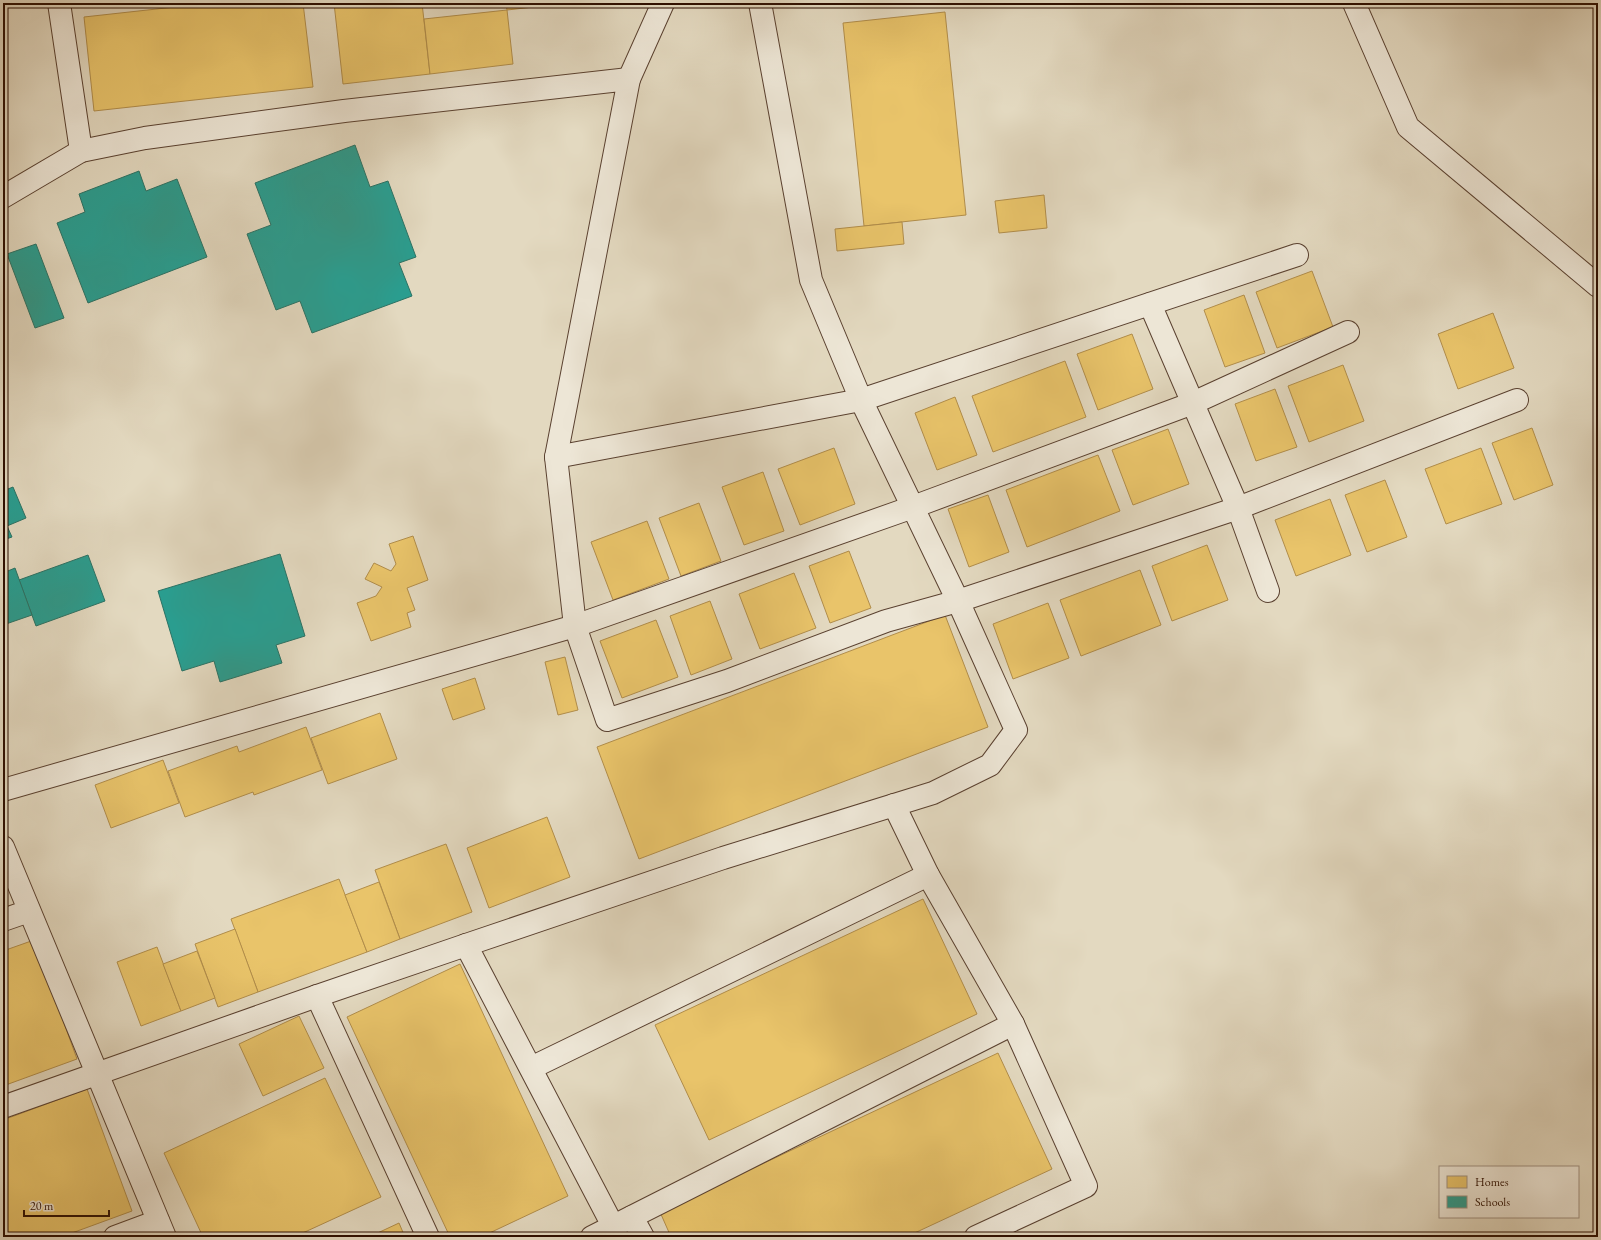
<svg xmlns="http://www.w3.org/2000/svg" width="1601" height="1240" font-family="'EB Garamond',serif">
  <rect width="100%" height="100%" fill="#e3d9c0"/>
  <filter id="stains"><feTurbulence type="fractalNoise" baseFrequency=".005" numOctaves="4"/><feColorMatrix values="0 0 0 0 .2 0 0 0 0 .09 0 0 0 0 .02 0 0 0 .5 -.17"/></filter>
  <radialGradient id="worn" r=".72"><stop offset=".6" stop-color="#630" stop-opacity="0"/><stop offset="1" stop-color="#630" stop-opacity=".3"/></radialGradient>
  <!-- homes -->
  <g fill="#e9c46a" stroke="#b18d4a">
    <path d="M211,3h92l10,84 -219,24 -10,-94z"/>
    <path d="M334,3h88l8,71 -87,10z"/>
    <path d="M506,3h54v1l-53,6z"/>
    <path d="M507,10l6,54 -83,10 -6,-55z"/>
    <path d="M945,12l21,203 -102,11 -21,-203z"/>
    <path d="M1044,195l3,33 -48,5 -4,-32z"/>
    <path d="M902,222l2,22 -67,7 -2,-22z"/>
    <path d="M1312,271l21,56 -56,21 -21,-56z"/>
    <path d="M1244,295l21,58 -40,14 -21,-57z"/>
    <path d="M1493,313l21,55 -56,21 -20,-55z"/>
    <path d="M1132,334l21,55 -55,21 -21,-56z"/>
    <path d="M1065,361l21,56 -93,35 -21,-56z"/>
    <path d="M1343,365l21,56 -55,21 -21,-56z"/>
    <path d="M1275,389l22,58 -41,14 -21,-57z"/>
    <path d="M955,397l22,58 -40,15 -22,-57z"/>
    <path d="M1532,428l21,57 -39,15 -22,-57z"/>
    <path d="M1168,429l21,55 -56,21 -21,-55z"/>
    <path d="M834,448l21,56 -55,21 -22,-56z"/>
    <path d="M1481,448l21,56 -56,20 -21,-55z"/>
    <path d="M1098,455l22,56 -93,36 -21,-57z"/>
    <path d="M763,472l21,59 -40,14 -22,-58z"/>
    <path d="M1385,480l22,57 -40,15 -22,-57z"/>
    <path d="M988,495l21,57 -40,15 -21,-58z"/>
    <path d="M1330,499l21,56 -55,21 -21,-56z"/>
    <path d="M699,503l22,58 -40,15 -22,-58z"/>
    <path d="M647,521l22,58 -56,21 -22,-58z"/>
    <path d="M413,536l15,44 -21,8 8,22 -8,3 4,14 -40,14 -14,-38 19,-7 6,-9 -17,-8 9,-16 17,8 5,-7 -7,-20z"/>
    <path d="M1207,545l21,55 -56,21 -20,-55z"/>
    <path d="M849,551l22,57 -41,15 -21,-57z"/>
    <path d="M1140,570l21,55 -80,31 -21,-56z"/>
    <path d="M794,573l22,55 -56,21 -21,-55z"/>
    <path d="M710,601l22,58 -41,16 -21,-59z"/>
    <path d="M1048,603l21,55 -56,21 -20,-55z"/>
    <path d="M945,615l43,112 -349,132 -42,-112z"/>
    <path d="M656,620l22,57 -56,21 -22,-57z"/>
    <path d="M565,657l13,53 -20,5 -13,-53z"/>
    <path d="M475,678l10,31 -32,11 -11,-31z"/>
    <path d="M380,713l17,46 -69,25 -17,-46z"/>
    <path d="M306,727l16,43 -68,25 -1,-3 -68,25 -17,-46 69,-25 2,6z"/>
    <path d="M163,760l16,43 -68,25 -16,-43z"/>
    <path d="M547,817l23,60 -81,31 -22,-60z"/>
    <path d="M446,844l26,68 -72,27 -25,-69z"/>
    <path d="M339,879l28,73 -109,40 -27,-73z"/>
    <path d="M379,882l21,57 -33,13 -22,-57z"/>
    <path d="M923,899l54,115 -268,126 -54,-115z"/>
    <path d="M235,929l23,63 -40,15 -23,-63z"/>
    <path d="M34,940l43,119 -74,27v-135z"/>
    <path d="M157,947l24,64 -40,15 -24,-64z"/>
    <path d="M197,951l18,47 -34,13 -18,-47z"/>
    <path d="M460,964l108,232 -87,41h-31l-103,-220z"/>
    <path d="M299,1016l25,52 -61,28 -24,-52z"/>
    <path d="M998,1053l54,116 -146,68h-235l-11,-25z"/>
    <path d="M325,1078l56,119 -87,40h-91l-39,-84z"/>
    <path d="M87,1089l45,122 -71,26h-58v-117z"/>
    <path d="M399,1223l6,14h-36z"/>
  </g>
  <!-- schools -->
  <g fill="#2a9d8f" stroke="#2b7264">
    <path d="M355,145l15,42 18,-6 28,76 -17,6 13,33 -100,37 -12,-32 -24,9 -29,-76 24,-9 -16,-42z"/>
    <path d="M139,171l7,20 31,-12 30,78 -119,46 -31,-80 28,-11 -6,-18z"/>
    <path d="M36,244l28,74 -29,10 -28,-74z"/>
    <path d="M13,487l13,31 -19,8 5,11 -9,3v-49z"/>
    <path d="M280,554l25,82 -29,9 6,18 -62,19 -6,-21 -32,10 -24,-80z"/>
    <path d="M88,555l17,46 -69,25 -17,-46z"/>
    <path d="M15,568l17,47 -29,10v-52z"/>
  </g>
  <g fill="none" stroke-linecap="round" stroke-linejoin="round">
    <!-- minor casing -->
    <g stroke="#5a4130" stroke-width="24">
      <g id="minor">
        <path d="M59,3l22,148"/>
        <path d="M1354,3l54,124 190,159"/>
        <path d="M629,79l34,-76"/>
        <path d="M3,197l78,-46 64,-13 199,-27 285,-32 -73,378 19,169 32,94 120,-39 159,-60 72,-20 280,-93 279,-108"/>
        <path d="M1150,304l88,204 30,83"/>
        <path d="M556,457l305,-57 436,-145"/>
        <path d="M3,790l572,-164 338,-119 280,-104 155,-71"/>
        <path d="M894,805l34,70 85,149 73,162 -110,51"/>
        <path d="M3,847l162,390"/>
        <path d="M3,920l26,-9"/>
        <path d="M466,945l147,281"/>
        <path d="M317,996l111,241"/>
        <path d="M531,1068l397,-193"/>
        <path d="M3,1107l314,-111 149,-51 257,-87 210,-65 57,-28 26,-35 -58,-129 -97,-201 -50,-120 -51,-277"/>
        <path d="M632,1217l11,20"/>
        <path d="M115,1237l43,-16"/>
        <path d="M592,1237l421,-213"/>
      </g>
    </g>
    <!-- minor -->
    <use href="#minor" stroke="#ede6d6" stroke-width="22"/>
  </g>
  <!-- margin -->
  <rect width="1601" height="1240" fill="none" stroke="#e3d9c0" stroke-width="16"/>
  <rect x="4" y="4" width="1593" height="1232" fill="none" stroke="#2d0e00" stroke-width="2"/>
  <rect x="8" y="8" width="1585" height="1224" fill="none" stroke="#2d0e00"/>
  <!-- legend -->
  <rect x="1439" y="1166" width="140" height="52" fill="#ede6d6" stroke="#a09080"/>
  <rect x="1447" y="1176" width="20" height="12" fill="#e9c46a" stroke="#a09080"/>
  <text x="1475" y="1186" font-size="12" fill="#2d0e00">Homes</text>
  <rect x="1447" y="1196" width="20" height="12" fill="#2a9d8f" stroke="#a09080"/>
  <text x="1475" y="1206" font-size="12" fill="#2d0e00">Schools</text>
  <!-- scale -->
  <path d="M24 1210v6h85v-6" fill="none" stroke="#2d0e00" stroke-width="2"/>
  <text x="30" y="1210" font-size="12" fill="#2d0e00" stroke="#ede6d6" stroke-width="3" paint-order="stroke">20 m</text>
  <rect width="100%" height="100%" filter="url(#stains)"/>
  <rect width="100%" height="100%" fill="url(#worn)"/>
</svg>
